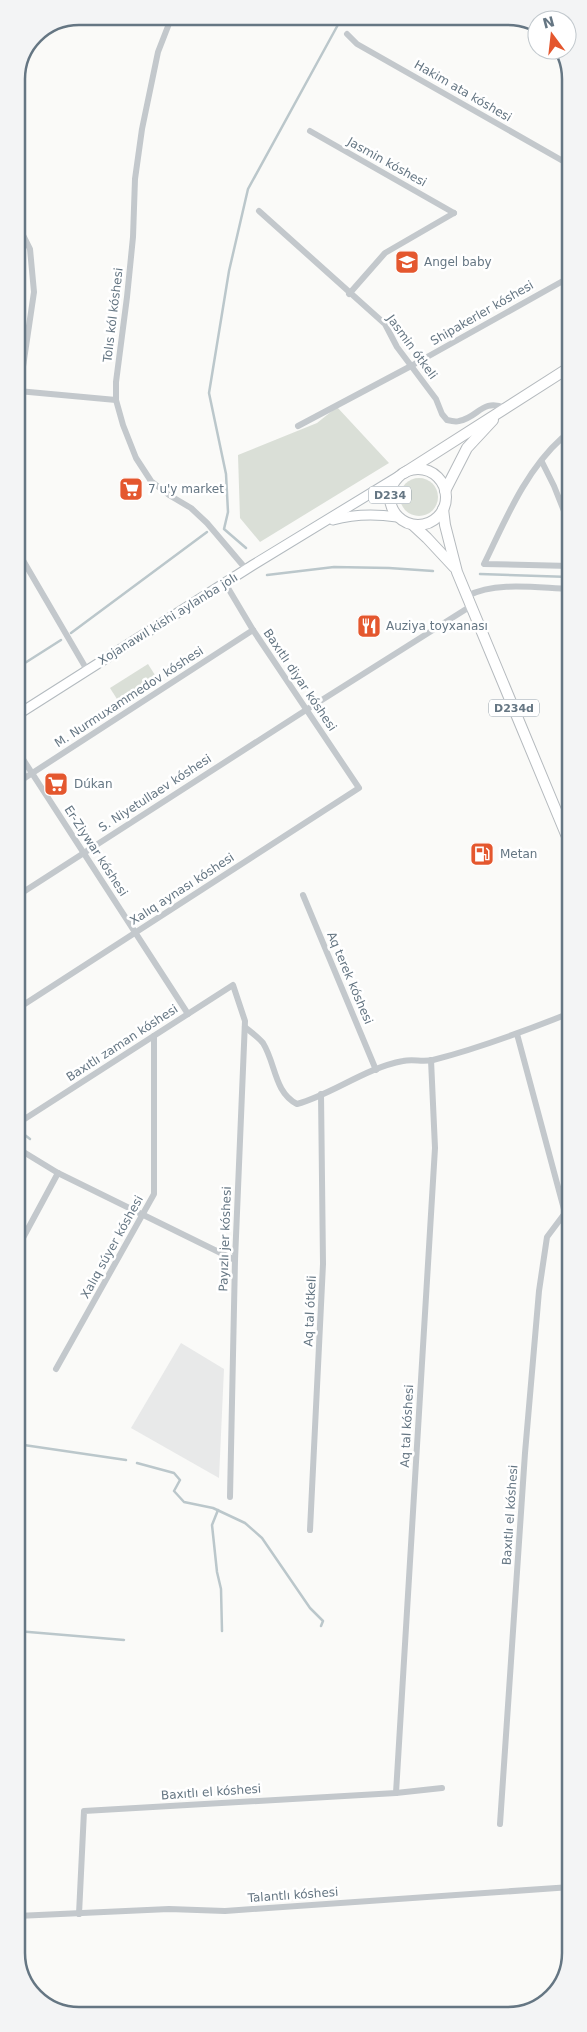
<svg xmlns="http://www.w3.org/2000/svg" width="587" height="2032" font-family="'DejaVu Sans',sans-serif">
  <rect width="100%" height="100%" fill="#fafaf8"/>
  <!-- built -->
  <path fill="#e8e9e9" d="M181,1343l43,26 -5,109 -88,-50z"/>
  <!-- green -->
  <g fill="#dadfd7">
    <path d="M337,407l52,56 -129,79 -20,-24 -2,-63 79,-32z"/>
    <circle cx="419" cy="497" r="19"/>
    <path d="M148,664l12,19 -38,24 -12,-19z"/>
  </g>
  <g fill="none" stroke-linecap="round" stroke-linejoin="round">
    <!-- stream -->
    <g stroke="#bbc7cb" stroke-width="2.5">
      <path d="M246,548l-22,-19 4,-17 -2,-38 -17,-81 20,-122 19,-82 92,-168"/>
      <path d="M480,574l90,3"/>
      <path d="M267,575l67,-8 55,1 44,3"/>
      <path d="M71,633l136,-101"/>
      <path d="M17,668l44,-28"/>
      <path d="M17,1129l13,10"/>
      <path d="M17,1444l109,16"/>
      <path d="M137,1463l37,10 6,7 -6,11 10,11 29,6 32,15 17,15 48,70 13,13 -2,5"/>
      <path d="M218,1510l-6,15 5,47 4,17 1,42"/>
      <path d="M17,1631l107,9"/>
    </g>
    <!-- secondary casing -->
    <g stroke="#b3babf" stroke-width="11">
      <g id="secondary">
        <path d="M333,520c21,-6 43,-6 64,-3"/>
        <path d="M17,715l236,-150 146,-89"/>
      </g>
    </g>
    <!-- primary casing -->
    <g stroke="#b5babe" stroke-width="12">
      <g id="primary">
        <circle cx="418" cy="497" r="28"/>
        <path d="M404,473l166,-106"/>
        <path d="M445,491l22,-43 26,-28"/>
        <path d="M443,509l2,16 12,47 113,272"/>
        <path d="M413,525l14,13 27,29"/>
      </g>
    </g>
    <!-- street -->
    <g stroke="#c3c8cc" stroke-width="6">
      <path d="M172,16l-14,36 -16,77 -7,50 -2,58 -6,60 -11,85v18l7,25 13,33 15,23 18,14 22,13 16,15 39,46"/>
      <path d="M521,19l16,9"/>
      <path d="M347,34l10,10 213,121"/>
      <path d="M310,131l144,82"/>
      <path d="M259,211l126,113 12,23 39,52 6,15 5,6c4,1 9,2 12,1 19,-3 23,-23 46,-13"/>
      <path d="M16,221l14,28 4,43 -18,122"/>
      <path d="M349,294l36,-41 69,-40"/>
      <path d="M18,391l98,9"/>
      <path d="M298,426l113,-60 159,-89"/>
      <path d="M570,439l-8,-1c-37,33 -57,83 -78,126l86,2"/>
      <path d="M542,462l12,24 16,40"/>
      <path d="M17,550l70,120"/>
      <path d="M467,596c30,-15 70,-8 103,-7"/>
      <path d="M17,750l171,264"/>
      <path d="M17,783l236,-153"/>
      <path d="M303,895l73,175"/>
      <path d="M17,896l289,-186 165,-104"/>
      <path d="M17,1009l342,-221 -106,-158 -28,-47"/>
      <path d="M245,1027c6,5 13,10 18,16 13,21 11,49 34,61 36,-10 68,-36 106,-43 9,-2 20,1 30,-1 47,-12 92,-29 137,-47"/>
      <path d="M517,1034l48,179 5,38"/>
      <path d="M23,1120l210,-135 12,36 -10,239 -5,237"/>
      <path d="M17,1148l41,25 177,87"/>
      <path d="M17,1249l41,-76"/>
      <path d="M56,1369l98,-175v-158"/>
      <path d="M310,1530l13,-266 -2,-170"/>
      <path d="M396,1793l39,-645 -4,-88"/>
      <path d="M500,1824l25,-371 14,-162 8,-54 18,-24 5,-3"/>
      <path d="M79,1914l5,-103 312,-18 46,-5"/>
      <path d="M17,1916l152,-7 56,2 346,-24"/>
      <path d="M457,2015l77,-9"/>
    </g>
    <!-- secondary -->
    <use href="#secondary" stroke="#fff" stroke-width="9"/>
    <!-- primary -->
    <use href="#primary" stroke="#fff" stroke-width="10"/>
  </g>
  <!-- icons -->
  <defs>
    <g id="school-square" transform="scale(1.25)"><rect x="-9" y="-9" width="18" height="18" rx="4" fill="#e4572e" stroke="#fff"/><path d="M0-5L7-2L0 1L-7-2ZM-4 1L0 2.5L4 1V4Q0 6-4 4Z" fill="#fff"/></g>
    <g id="supermarket-square" transform="scale(1.25)"><rect x="-9" y="-9" width="18" height="18" rx="4" fill="#e4572e" stroke="#fff"/><path d="M-6-5.5h2.5l.6 2H6L4.5 2H-2.5L-4.4-4H-6ZM-1.5 3.2a1.3 1.3 0 1 0 .1 0ZM3 3.2a1.3 1.3 0 1 0 .1 0Z" fill="#fff"/></g>
    <g id="restaurant-square" transform="scale(1.25)"><rect x="-9" y="-9" width="18" height="18" rx="4" fill="#e4572e" stroke="#fff"/><path d="M-5-6h1v4h1v-4h1v4h1v-4h1v5L-1.5 .5V6h-2V.5L-5-1ZM5-6V6H3V1.5H1.5Q1.5-4 5-6Z" fill="#fff"/></g>
    <g id="fuel-square" transform="scale(1.25)"><rect x="-9" y="-9" width="18" height="18" rx="4" fill="#e4572e" stroke="#fff"/><path d="M-5.5-6h7V0h2V4h1.3V-2.5L3-4.5l.8-.8L6-3V5H2.5V1h-1V6h-7ZM-4.2-4.7v3.2H.2V-4.7Z" fill="#fff"/></g>
  </defs>
  <g fill-rule="evenodd">
    <use href="#school-square" x="407" y="262"/>
    <use href="#supermarket-square" x="131" y="489"/>
    <use href="#restaurant-square" x="369" y="626"/>
    <use href="#supermarket-square" x="56" y="784"/>
    <use href="#fuel-square" x="482" y="854"/>
  </g>
  <g text-anchor="middle" dominant-baseline="central" stroke-width="5" stroke-linejoin="round" paint-order="stroke">
    <!-- shield labels -->
    <g fill="#fff" stroke="#939fa8" stroke-width="1">
      <rect x="369" y="486.5" width="42" height="17" rx="4"/>
      <rect x="489" y="699.5" width="50" height="17" rx="4"/>
    </g>
    <g font-size="11" font-weight="bold" fill="#657683">
      <text x="390" y="495">D234</text>
      <text x="514" y="708">D234d</text>
    </g>
    <!-- street labels -->
    <g font-size="12" fill="#657683" stroke="#fff">
      <text transform="translate(463 91) rotate(30)">Hakim ata kóshesi</text>
      <text transform="translate(387 162) rotate(29)">Jasmin kóshesi</text>
      <text transform="translate(482 313) rotate(-30)">Shipakerler kóshesi</text>
      <text transform="translate(113 315) rotate(-83)">Tolıs kól kóshesi</text>
      <text transform="translate(412 347) rotate(54)">Jasmin ótkeli</text>
      <text transform="translate(168 619) rotate(-32)">Xojanawıl kishi aylanba jolı</text>
      <text transform="translate(300 680) rotate(56)">Baxıtlı diyar kóshesi</text>
      <text transform="translate(129 697) rotate(-33)">M. Nurmuxammedov kóshesi</text>
      <text transform="translate(155 793) rotate(-33)">S. Niyetullaev kóshesi</text>
      <text transform="translate(96 851) rotate(57)">Er-Ziywar kóshesi</text>
      <text transform="translate(182 889) rotate(-33)">Xalıq aynası kóshesi</text>
      <text transform="translate(350 978) rotate(67)">Aq terek kóshesi</text>
      <text transform="translate(122 1043) rotate(-33)">Baxıtlı zaman kóshesi</text>
      <text transform="translate(225 1239) rotate(-88)">Payızlı jer kóshesi</text>
      <text transform="translate(112 1247) rotate(-61)">Xalıq súyer kóshesi</text>
      <text transform="translate(310 1311) rotate(-87)">Aq tal ótkeli</text>
      <text transform="translate(407 1426) rotate(-87)">Aq tal kóshesi</text>
      <text transform="translate(510 1515) rotate(-86)">Baxıtlı el kóshesi</text>
      <text transform="translate(211 1792) rotate(-4)">Baxıtlı el kóshesi</text>
      <text transform="translate(293 1895) rotate(-4)">Talantlı kóshesi</text>
    </g>
    <!-- poi labels -->
    <g font-size="12" fill="#657683" stroke="#fff" text-anchor="start">
      <text x="424" y="262">Angel baby</text>
      <text x="148" y="489">7 u'y market</text>
      <text x="386" y="626">Auziya toyxanası</text>
      <text x="74" y="784">Dúkan</text>
      <text x="500" y="854">Metan</text>
    </g>
  </g>
  <!-- crop -->
  <path d="M0 0H587V2032H0ZM79 25H508A54 54 0 0 1 562 79V1953A54 54 0 0 1 508 2007H79A54 54 0 0 1 25 1953V79A54 54 0 0 1 79 25Z" fill="#f3f4f5" fill-rule="evenodd"/>
  <path fill="none" stroke="#657683" stroke-width="2.5" d="M79 25H508A54 54 0 0 1 562 79V1953A54 54 0 0 1 508 2007H79A54 54 0 0 1 25 1953V79A54 54 0 0 1 79 25Z"/>
  <!-- north arrow -->
  <g transform="translate(552 35) rotate(345)"><circle r="24" fill="#ffffff" stroke="#c1c8cd"/>
  <path d="M0-4L9 19L0 12L-9 19Z" fill="#e4572e"/>
  <text y="-8" font-size="14" font-weight="bold" text-anchor="middle" fill="#657683">N</text>
  </g>
</svg>
